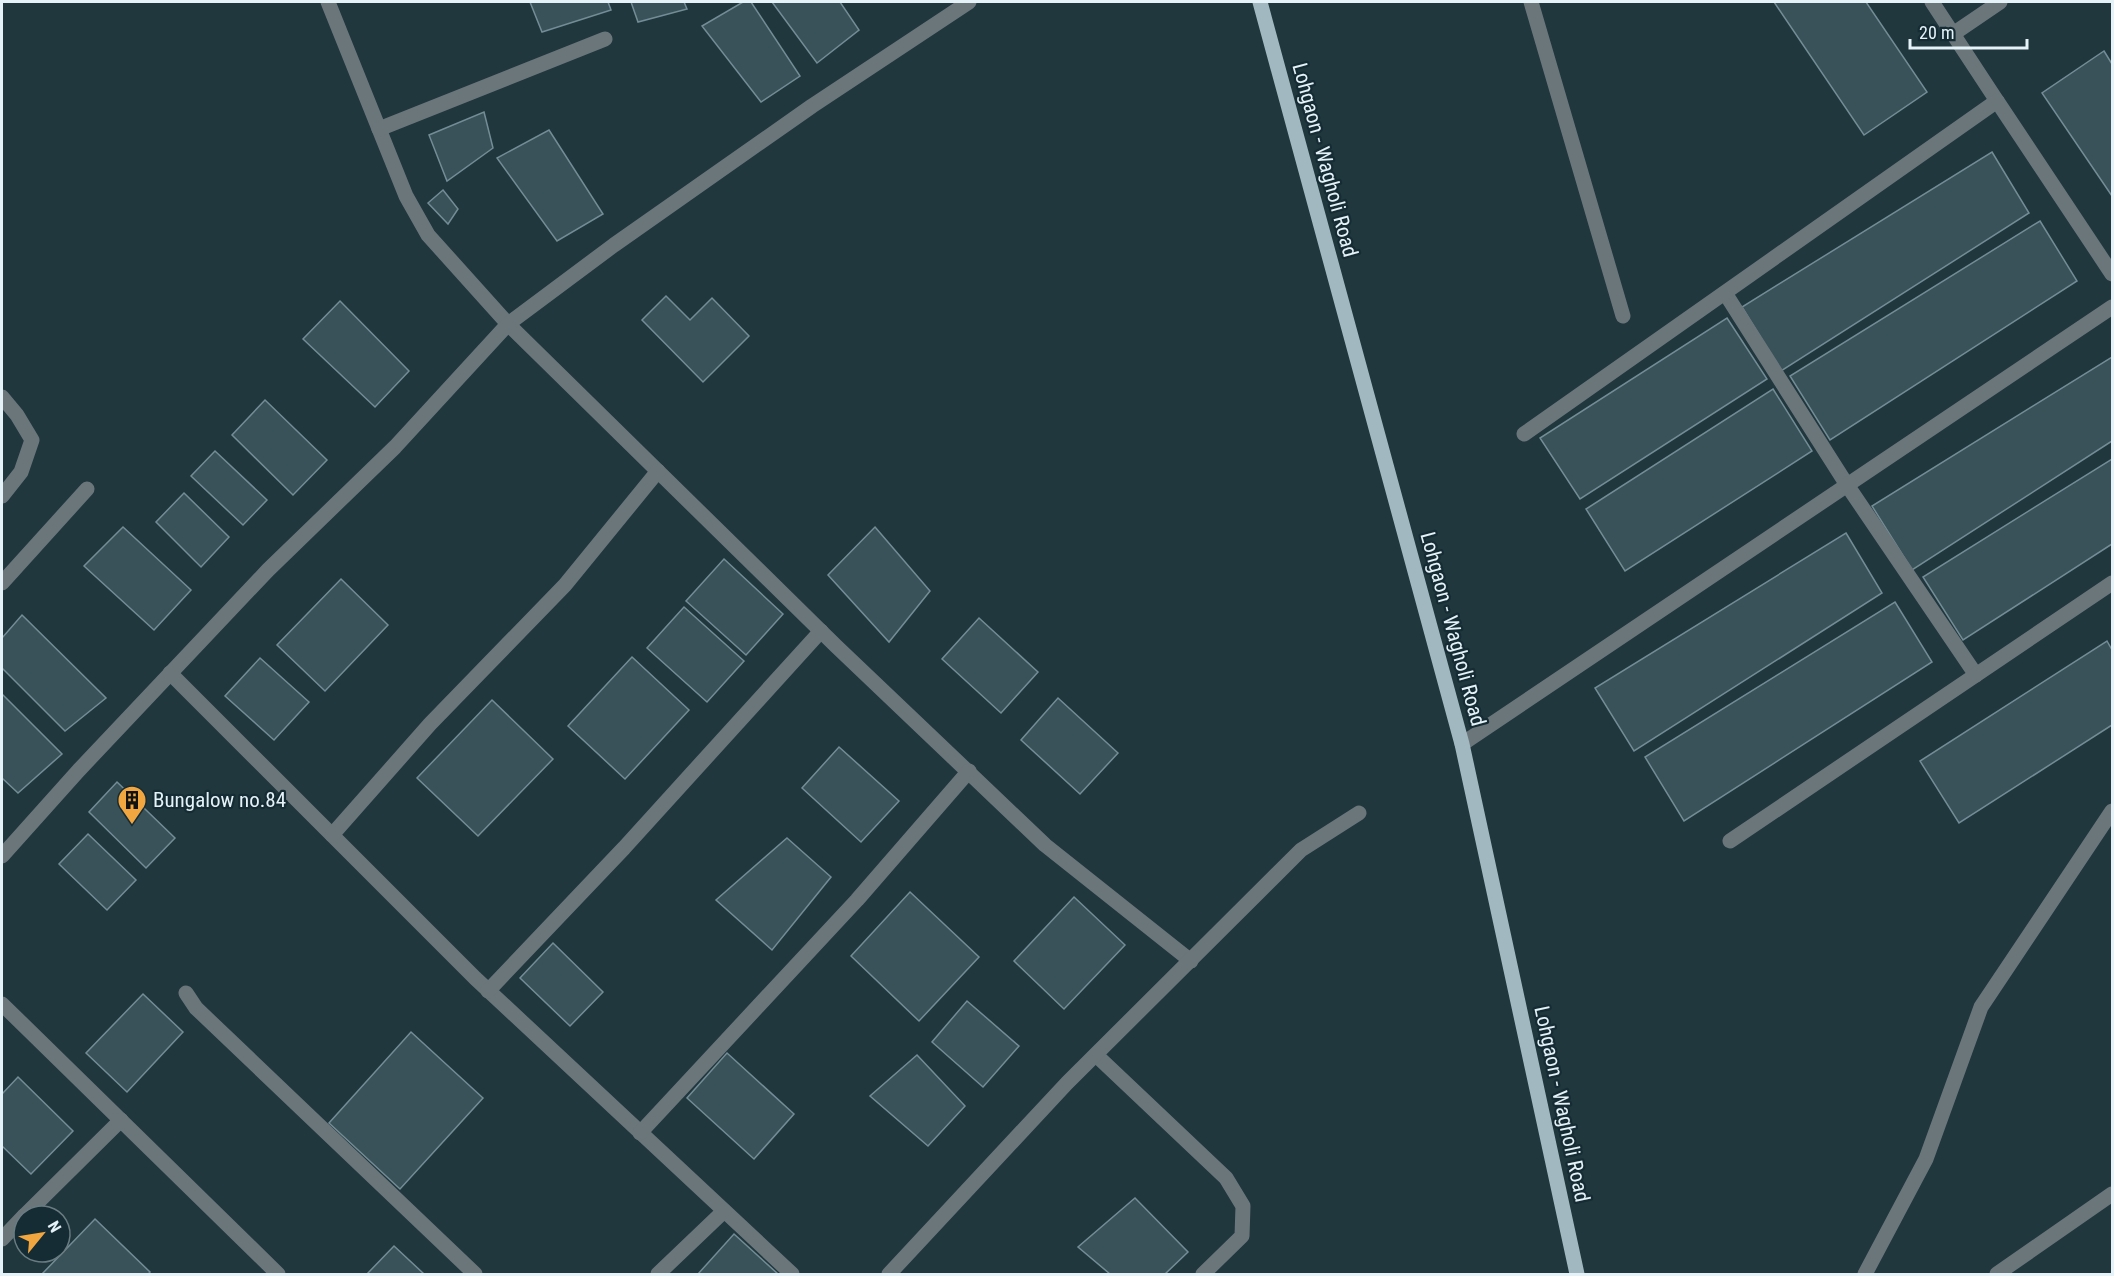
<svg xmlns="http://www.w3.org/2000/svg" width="2114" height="1276" font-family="'Roboto Condensed',sans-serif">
  <rect width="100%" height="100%" fill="#20373e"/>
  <!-- building -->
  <g fill="#395159" stroke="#738c95" stroke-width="1.5">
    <path d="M530,2h78l3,8 -69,22z"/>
    <path d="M631,2h53l3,7 -49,13z"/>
    <path d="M743,2h8l49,74 -39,26 -59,-76z"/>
    <path d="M772,2h68l19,28 -42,33z"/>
    <path d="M1774,2h92l61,90 -63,43z"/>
    <path d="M2104,51l8,13v132l-70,-103z"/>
    <path d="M484,112l9,36 -46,33 -18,-46z"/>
    <path d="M549,130l54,84 -46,27 -60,-83z"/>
    <path d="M1992,152l37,61 -248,158 -39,-64z"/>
    <path d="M443,190l15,19 -10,15 -20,-21z"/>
    <path d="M2040,221l37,60 -247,159 -40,-64z"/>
    <path d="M666,296l24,24 22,-22 37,38 -46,46 -61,-62z"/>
    <path d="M340,301l69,70 -34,36 -72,-68z"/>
    <path d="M1727,318l40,61 -187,120 -40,-61z"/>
    <path d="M2112,357v84l-200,129 -40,-64z"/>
    <path d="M1773,389l39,62 -187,120 -39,-62z"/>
    <path d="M265,400l62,60 -34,35 -61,-60z"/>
    <path d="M215,451l52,49 -24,25 -52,-49z"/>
    <path d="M2112,459v85l-149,96 -40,-63z"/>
    <path d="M184,493l45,44 -28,30 -45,-45z"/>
    <path d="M123,527l68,63 -37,40 -70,-64z"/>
    <path d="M875,527l55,64 -41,51 -61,-67z"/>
    <path d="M1846,533l36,60 -248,158 -39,-63z"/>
    <path d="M724,559l59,55 -37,41 -60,-54z"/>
    <path d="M341,579l47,46 -63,66 -48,-46z"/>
    <path d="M1895,602l37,60 -248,159 -39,-64z"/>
    <path d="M684,607l60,54 -37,41 -60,-54z"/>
    <path d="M22,615l84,83 -41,33 -63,-63v-30z"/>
    <path d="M979,618l59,54 -37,41 -59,-54z"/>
    <path d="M2107,641l5,9v75l-153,98 -39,-62z"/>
    <path d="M632,657l57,53 -64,69 -57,-53z"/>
    <path d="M260,658l49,44 -35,38 -49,-44z"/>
    <path d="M2,694l60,60 -44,39 -16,-15z"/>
    <path d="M1058,698l60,55 -38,41 -59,-54z"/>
    <path d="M492,700l61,59 -75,77 -61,-58z"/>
    <path d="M839,747l60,54 -38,41 -59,-54z"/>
    <path d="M117,782l58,56 -29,30 -57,-56z"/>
    <path d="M88,834l48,46 -29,30 -48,-46z"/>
    <path d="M787,838l44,39 -59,73 -56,-50z"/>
    <path d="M910,892l69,65 -60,64 -68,-65z"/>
    <path d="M1074,897l51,48 -61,64 -50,-48z"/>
    <path d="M553,943l50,49 -33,34 -50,-48z"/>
    <path d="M143,994l40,38 -56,60 -41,-39z"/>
    <path d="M967,1001l52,45 -36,41 -51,-45z"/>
    <path d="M411,1032l72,66 -83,91 -71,-66z"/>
    <path d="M727,1053l67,61 -40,45 -67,-61z"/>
    <path d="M917,1055l48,51 -37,40 -58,-50z"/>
    <path d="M18,1077l55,54 -42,43 -29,-28v-52z"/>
    <path d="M1135,1198l53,54 -23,22h-55l-32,-27z"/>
    <path d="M95,1219l55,53 -2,2h-106z"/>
    <path d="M734,1234l44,40h-80z"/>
    <path d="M394,1246l30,28h-57z"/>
  </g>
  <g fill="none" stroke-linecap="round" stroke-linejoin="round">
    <!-- service -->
    <g stroke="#6b767a" stroke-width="15">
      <path d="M1531,2l92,314"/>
      <path d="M1932,2l65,99"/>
      <path d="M1953,34l47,-32"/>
      <path d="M1725,293l122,192 129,190"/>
      <path d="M1524,434l473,-333 115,173"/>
      <path d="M1462,744l650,-437"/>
      <path d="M1730,841l382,-258"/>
      <path d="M1997,1274l115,-80"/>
    </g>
    <!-- minor -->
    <g stroke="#6b767a" stroke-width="15">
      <path d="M328,2l78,194 22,39 80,89 328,322 209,199 146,116"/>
      <path d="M379,129l226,-90"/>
      <path d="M2,397l15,18 15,25 -11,32 -19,24"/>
      <path d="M2,583l85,-94"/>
      <path d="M170,673l305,305 317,296"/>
      <path d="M332,835l98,-111 135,-139 93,-114"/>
      <path d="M2,856l77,-86 189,-200 127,-123 113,-123 106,-79 198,-139 157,-104"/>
      <path d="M488,991l136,-143 197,-217"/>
      <path d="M186,993l10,15 279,266"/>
      <path d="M2,1004l276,270"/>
      <path d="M1096,1055l130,123 17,28 -1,30 -39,38"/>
      <path d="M640,1133l217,-233 112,-129"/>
      <path d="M24,1216l97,-96"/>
      <path d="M2,1239l22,-23"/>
      <path d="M658,1274l66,-63"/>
      <path d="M889,1274l178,-191 234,-233 58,-37"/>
      <path d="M1865,1274l61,-115 55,-152 131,-196"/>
    </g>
    <!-- primary -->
    <path stroke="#a2b8c0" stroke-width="15" d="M1260,2l202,742 115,530"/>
  </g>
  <!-- icons -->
  <defs>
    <g id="building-pin" transform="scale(1.5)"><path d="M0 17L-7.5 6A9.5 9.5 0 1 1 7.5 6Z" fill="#f1a640" stroke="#162c34"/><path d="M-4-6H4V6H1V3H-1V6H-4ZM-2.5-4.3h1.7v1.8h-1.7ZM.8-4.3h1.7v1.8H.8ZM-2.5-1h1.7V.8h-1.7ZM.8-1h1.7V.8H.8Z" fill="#111"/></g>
  </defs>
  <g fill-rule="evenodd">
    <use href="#building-pin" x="132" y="800"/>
  </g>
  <g text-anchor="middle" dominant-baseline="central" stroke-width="4.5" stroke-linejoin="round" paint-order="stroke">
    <!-- street labels -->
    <g font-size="21" fill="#e5f3f8" stroke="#162c34">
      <text transform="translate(1325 160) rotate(75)">Lohgaon - Wagholi Road</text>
      <text transform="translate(1453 629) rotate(75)">Lohgaon - Wagholi Road</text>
      <text transform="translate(1562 1104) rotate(78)">Lohgaon - Wagholi Road</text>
    </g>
    <!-- poi labels -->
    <g font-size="21" fill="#e5f3f8" stroke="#162c34" text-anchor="start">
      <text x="153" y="800">Bungalow no.84</text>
    </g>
  </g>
  <!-- border -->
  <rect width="2114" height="1276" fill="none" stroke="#e5f3f8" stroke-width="6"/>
  <!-- north arrow -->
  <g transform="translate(42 1234) rotate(60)"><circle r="28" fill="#162c34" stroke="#697c82" stroke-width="1.5"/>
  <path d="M0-4.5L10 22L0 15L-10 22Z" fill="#f1a640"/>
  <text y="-9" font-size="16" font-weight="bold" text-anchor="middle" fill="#e5f3f8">N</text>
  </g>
  <!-- scale -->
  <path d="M1910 39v9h117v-9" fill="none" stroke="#e5f3f8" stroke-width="3"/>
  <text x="1919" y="39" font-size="18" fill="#e5f3f8" stroke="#162c34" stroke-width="4.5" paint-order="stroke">20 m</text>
</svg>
